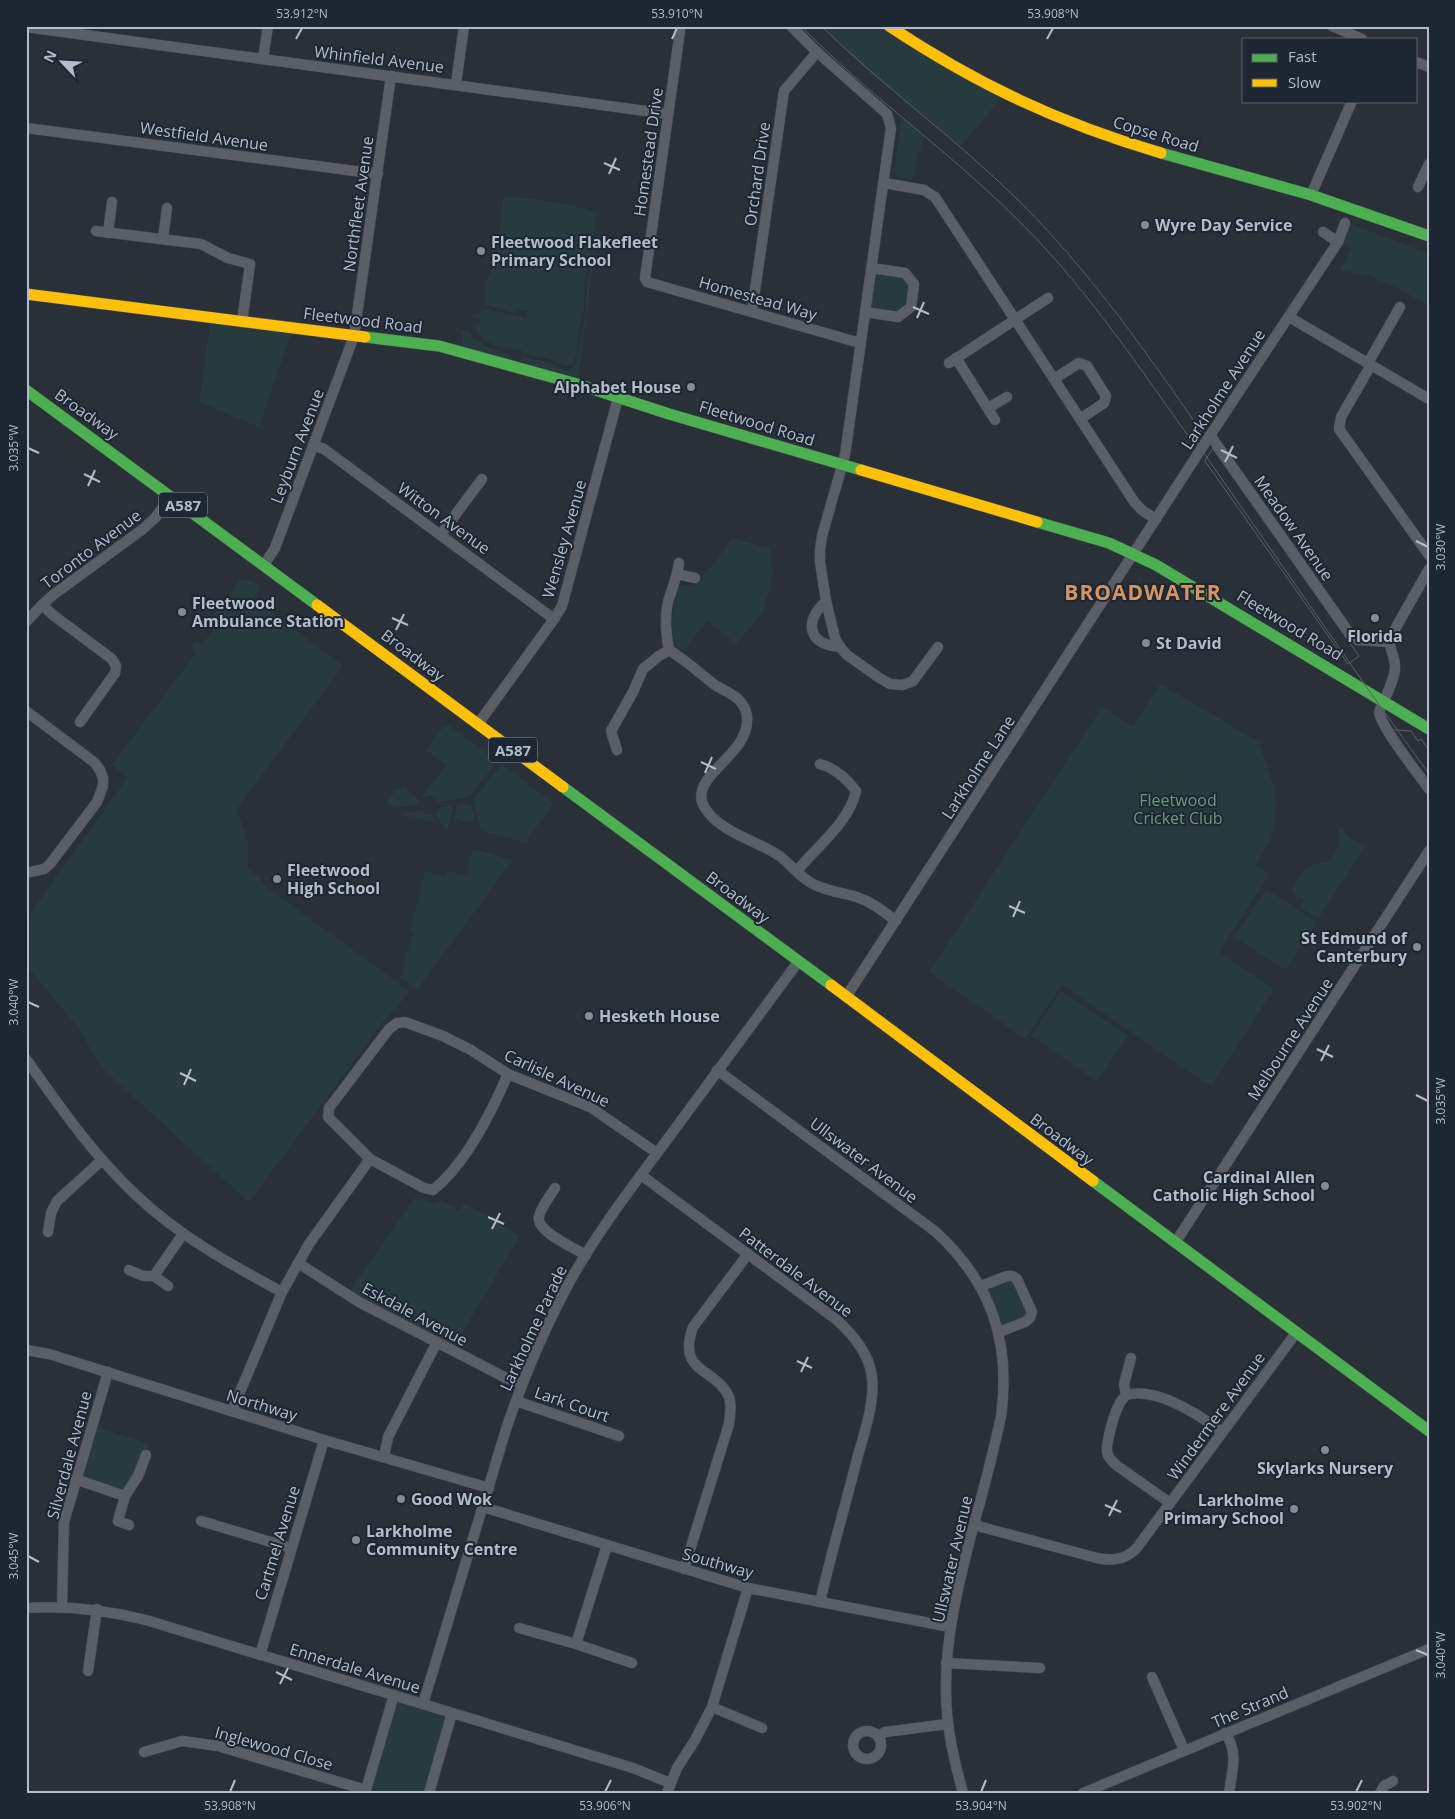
<svg xmlns="http://www.w3.org/2000/svg" width="1455" height="1819" font-family="'Open Sans',sans-serif">
  <rect width="100%" height="100%" fill="#2a3038"/>
  <!-- green -->
  <g fill="#273a3e">
    <path d="M821,26h68l115,69 -44,52 -88,-73z"/>
    <path d="M901,117l23,19 -12,44 -13,-3 -5,-5z"/>
    <path d="M505,197c15,0 83,8 91,17l-5,37 -7,32v25l-5,23 -3,25 -4,8 -6,2 -17,-7 -26,-6v-2c-19,-3 -38,-4 -48,-23v-3h3l2,-5 -4,-3 -5,1 -1,-2 17,-7 40,9v-7l-9,-1 -1,4 -31,-9 -2,-21 11,-21 8,-62z"/>
    <path d="M1346,222l83,32v52l-28,-16 -33,-15 -28,-5 12,-21 -12,-6z"/>
    <path d="M596,232h1l-19,148 -56,-18 1,-5 25,5 17,8 6,-2 6,-6 9,-51 1,-27z"/>
    <path d="M871,268l34,5 9,11 -3,23 -13,10 -33,-5z"/>
    <path d="M211,318l82,10 -34,99 -60,-25z"/>
    <path d="M467,330l8,10 13,7 23,8 2,6 -58,-15 1,-3 6,1c2,-5 1,-9 -2,-13z"/>
    <path d="M732,538l32,9 5,-1 4,28 -10,38 -27,32 -29,-23 -23,30 -8,-6c-8,-17 -2,-37 1,-54l3,-5 5,-1 7,1 4,-3 1,-4c15,-9 25,-27 35,-41z"/>
    <path d="M247,579l14,7 -10,15 2,-3 90,68 -107,144c9,19 16,37 11,58l13,9 2,7 146,106v3l-13,17 -2,-1 -144,193 -142,-129 -10,-13 -18,-31 -53,-64v-46l102,-142 -16,-12 84,-112 -6,-5 6,-8 6,4 13,-16 -4,-9 28,-38z"/>
    <path d="M1160,684l99,58 14,42 4,18 -6,36 -15,27 14,9 -51,78 55,37 -63,97 -149,-101 -37,54 -96,-67 173,-265 31,20z"/>
    <path d="M450,726l47,35 -26,34 -7,3 -26,4 -6,-6h-5l-3,3 -2,-2 24,-32 -20,-15 17,-23z"/>
    <path d="M502,764l52,40 -29,38 -44,-11 -8,-31z"/>
    <path d="M403,787l16,13 -1,5 -23,3 -8,-6 10,-14 3,2z"/>
    <path d="M464,804l8,3 3,11 -6,5 -15,-4 3,-14z"/>
    <path d="M450,806l3,3 -6,23 -12,-18 3,-2 1,-4z"/>
    <path d="M422,810l3,5h7l4,8 -31,-8 -1,-2z"/>
    <path d="M1339,825l9,12 17,10 -47,72 -18,-12 4,-7 -12,-9c4,-8 9,-20 17,-25 6,-4 14,-2 19,-5 11,-6 11,-26 11,-36z"/>
    <path d="M473,849l40,11 -96,130 -17,-13 13,-45 -3,-1 15,-60 19,5 2,-5 20,4z"/>
    <path d="M1266,889l51,33 -31,48 -52,-33z"/>
    <path d="M1061,991l67,45 -31,45 -66,-45z"/>
    <path d="M417,1195l18,9 6,-4 18,11 5,-8 56,33 -68,114 -105,-56z"/>
    <path d="M1012,1276l18,42 -31,14 -18,-46z"/>
    <path d="M92,1426l56,18 -2,11 -21,41 -50,-17z"/>
    <path d="M394,1695l58,18 -23,80h-64z"/>
  </g>
  <g fill="none" stroke-linecap="round" stroke-linejoin="round">
    <!-- street casing -->
    <g stroke="#484c53" stroke-width="11">
      <g id="street">
        <path d="M680,26v5l-35,247 2,4 213,61"/>
        <path d="M791,26l26,26 70,62 4,14 -46,327 -23,81 -2,14v12l6,39 9,37 5,9 7,8 31,22 12,7 13,1 10,-4 25,-34"/>
        <path d="M1332,26l30,13"/>
        <path d="M26,27l642,87"/>
        <path d="M263,59l5,-33"/>
        <path d="M1416,62l13,5"/>
        <path d="M456,84l8,-58"/>
        <path d="M26,128l352,46"/>
        <path d="M884,183l40,7 11,7 200,306 8,8 13,8"/>
        <path d="M1418,187l11,-23"/>
        <path d="M1311,195l41,-94"/>
        <path d="M96,231l105,13 27,14 22,6 -8,58"/>
        <path d="M1323,232l15,10"/>
        <path d="M108,233l4,-31"/>
        <path d="M163,239l4,-31"/>
        <path d="M752,311l32,-220 33,-39"/>
        <path d="M865,312l33,5 13,-10 3,-23 -9,-11 -34,-5"/>
        <path d="M1289,317l140,82"/>
        <path d="M956,358l39,62"/>
        <path d="M949,363l99,-65"/>
        <path d="M1368,363l32,-56"/>
        <path d="M1371,365l-30,52 -2,12 90,126"/>
        <path d="M1054,379l25,-16 8,3 19,30 -2,7 -24,16"/>
        <path d="M988,408l19,-11"/>
        <path d="M1210,435l140,199 8,6 31,2"/>
        <path d="M313,445l11,4 230,170"/>
        <path d="M441,534l41,-55"/>
        <path d="M679,563c-2,14 -7,26 -11,39 -4,16 -2,32 1,48 18,11 30,23 46,35 8,5 19,9 25,16 4,5 7,12 7,17 3,38 -62,59 -42,90 15,25 54,33 76,49 11,9 20,21 32,27 14,7 30,9 44,13 15,5 27,15 39,24"/>
        <path d="M264,565l11,-17 79,-212 37,-260"/>
        <path d="M1429,569l-39,69c-2,10 5,18 5,28 1,12 -11,33 -16,46 3,17 38,60 50,77"/>
        <path d="M677,574l18,4"/>
        <path d="M826,601c-22,21 -19,43 14,46"/>
        <path d="M42,605l11,10 59,44 4,7 -1,7 -35,49"/>
        <path d="M26,622l16,-17 11,-10 90,-66 12,-11 16,-22"/>
        <path d="M26,711l69,52 5,7 3,8v8l-6,16 -47,62 -6,5 -18,4"/>
        <path d="M478,724l76,-105 8,-13 56,-208"/>
        <path d="M617,750l-6,-19 22,-39 10,-23 16,-13 10,-6"/>
        <path d="M797,871c20,-25 52,-48 59,-80 -9,-12 -22,-23 -36,-27"/>
        <path d="M846,997l359,-554 133,-201 7,-19"/>
        <path d="M26,1059c34,48 67,96 110,136 43,41 94,69 146,97"/>
        <path d="M717,1070l219,162c56,52 75,110 65,185 -9,40 -19,79 -30,118 -13,52 -26,103 -25,157 0,34 8,68 17,101"/>
        <path d="M508,1074c-16,37 -43,91 -75,116l-9,-2 -54,-29 -42,-42 1,-9 60,-79 8,-6 8,-1 38,14 28,14 37,24 82,33 67,46"/>
        <path d="M641,1175l196,145c16,15 32,33 35,57 3,27 -8,56 -15,82 -12,48 -26,95 -37,143"/>
        <path d="M555,1188c-5,8 -13,18 -16,28 -4,15 35,32 47,39"/>
        <path d="M48,1232l3,-19 6,-12 45,-41"/>
        <path d="M1175,1243l254,-392"/>
        <path d="M298,1263l61,39 147,76 16,6"/>
        <path d="M129,1270l14,6h11l14,10"/>
        <path d="M154,1276l29,-42"/>
        <path d="M981,1286l26,-10h5l5,3 15,33 -2,6 -5,4 -26,10"/>
        <path d="M26,1350l23,4 275,86 165,48"/>
        <path d="M1131,1358l-7,26 2,11c-2,3 -6,6 -7,10 -5,8 -13,38 -12,47 1,6 5,9 9,13l54,38"/>
        <path d="M1126,1395c31,-8 72,19 96,37"/>
        <path d="M516,1401l103,35"/>
        <path d="M232,1411l50,-119 27,-48 61,-85"/>
        <path d="M384,1457l4,-20 49,-95"/>
        <path d="M75,1479l50,17"/>
        <path d="M483,1507l265,81 202,39"/>
        <path d="M201,1521l90,27"/>
        <path d="M129,1525l-11,-4 7,-25 13,-20 8,-21"/>
        <path d="M974,1525l123,33c16,3 27,2 39,-9l160,-216"/>
        <path d="M684,1569l45,-145c1,-9 3,-19 0,-27 -13,-30 -53,-23 -36,-70l55,-73"/>
        <path d="M62,1606l2,-84 44,-150"/>
        <path d="M26,1608c42,-3 80,2 120,12l487,148 37,15"/>
        <path d="M519,1628l57,16 56,19"/>
        <path d="M576,1644l31,-99"/>
        <path d="M260,1655l64,-215"/>
        <path d="M946,1663l94,5"/>
        <path d="M88,1671l9,-62"/>
        <path d="M1152,1677l32,73"/>
        <path d="M423,1704l84,-278c17,-49 37,-97 62,-143 29,-53 67,-101 103,-150 42,-57 84,-114 126,-171"/>
        <path d="M712,1707l50,21"/>
        <circle cx="867" cy="1745" r="14"/>
        <path d="M1225,1733c14,19 7,38 4,60"/>
        <path d="M878,1736l7,-4 63,-8"/>
        <path d="M144,1752l38,-11 36,5 148,44"/>
        <path d="M365,1793l29,-98"/>
        <path d="M429,1793l23,-80"/>
        <path d="M667,1793l10,-25 18,-28 17,-33 36,-119"/>
        <path d="M1083,1793l346,-144"/>
        <path d="M1380,1793l4,-7 9,-5"/>
      </g>
    </g>
    <!-- fast casing -->
    <g stroke="#484c53" stroke-width="12">
      <g id="fast">
        <path d="M1161,153l150,42 118,41"/>
        <path d="M365,337l74,9 138,38 92,30 192,56"/>
        <path d="M26,390l291,215"/>
        <path d="M1037,522l72,21 47,22 273,164"/>
        <path d="M563,787l268,198"/>
        <path d="M1093,1181l336,250"/>
      </g>
    </g>
    <!-- slow casing -->
    <g stroke="#484c53" stroke-width="12">
      <g id="slow">
        <path d="M889,26c89,59 170,97 272,127"/>
        <path d="M26,294l339,43"/>
        <path d="M861,470l176,52"/>
        <path d="M317,605l246,182"/>
        <path d="M831,985l262,196"/>
      </g>
    </g>
    <!-- street -->
    <use href="#street" stroke="#5a5e66" stroke-width="10"/>
    <!-- fast -->
    <use href="#fast" stroke="#4caf50" stroke-width="11"/>
    <!-- slow -->
    <use href="#slow" stroke="#ffc107" stroke-width="11"/>
    <!-- tram -->
    <g stroke="#595d64" stroke-width="1">
      <path d="M801,26c66,68 144,122 212,189 70,68 124,149 180,228l8,-12c-57,-82 -113,-162 -184,-232 -62,-61 -133,-112 -196,-173"/>
      <path d="M1192,436l178,256 59,82"/>
      <path d="M1213,449l146,207 -11,8 -143,-203z"/>
      <path d="M1394,730l17,1 7,10 3,-2 8,11"/>
    </g>
  </g>
  <!-- ticks -->
  <path fill="none" stroke="#b4bcc9" stroke-width="2" d="M296,39l6,-11M672,39l5,-11M1047,39l6,-11M604,163l16,7M609,174l7,-16M913,307l16,7M917,318l7,-16M28,448l11,5M1221,450l16,8M1225,462l8,-16M84,474l16,8M88,486l7,-16M1416,541l12,6M392,618l16,7M396,630l8,-16M701,762l15,7M705,773l7,-16M1009,906l16,7M1013,917l7,-16M28,1002l11,5M1317,1049l16,8M1321,1061l8,-16M180,1073l16,8M184,1085l7,-16M1416,1095l12,6M488,1217l16,7M492,1229l8,-16M797,1361l15,7M801,1372l7,-15M1105,1505l16,7M1109,1516l8,-16M28,1556l11,6M1416,1650l12,5M276,1672l16,8M280,1684l8,-16M230,1792l5,-12M605,1792l6,-12M981,1792l5,-12M1356,1792l6,-12"/>
  <!-- markers -->
  <g fill="#848b96" stroke="#1d2633" stroke-width="2">
    <circle cx="1145" cy="225" r="5"/>
    <circle cx="481" cy="251" r="5"/>
    <circle cx="691" cy="387" r="5"/>
    <circle cx="182" cy="612" r="5"/>
    <circle cx="1375" cy="618" r="5"/>
    <circle cx="1146" cy="643" r="5"/>
    <circle cx="277" cy="879" r="5"/>
    <circle cx="1417" cy="947" r="5"/>
    <circle cx="589" cy="1016" r="5"/>
    <circle cx="1325" cy="1186" r="5"/>
    <circle cx="1325" cy="1450" r="5"/>
    <circle cx="401" cy="1499" r="5"/>
    <circle cx="1294" cy="1509" r="5"/>
    <circle cx="356" cy="1540" r="5"/>
  </g>
  <g text-anchor="middle" dominant-baseline="central" stroke-width="4" stroke-linejoin="round" paint-order="stroke">
    <!-- shield labels -->
    <g fill="#1d2633" stroke="#878f9c" stroke-width="1">
      <rect x="159" y="492.5" width="48" height="25" rx="4"/>
      <rect x="489" y="737.5" width="48" height="25" rx="4"/>
    </g>
    <g font-size="15" font-weight="bold" fill="#b4bcc9">
      <text x="183" y="505">A587</text>
      <text x="513" y="750">A587</text>
    </g>
    <!-- street labels -->
    <g font-size="16" fill="#b4bcc9" stroke="#1d2633">
      <text transform="translate(379 59) rotate(7)">Whinfield Avenue</text>
      <text transform="translate(1156 134) rotate(17)">Copse Road</text>
      <text transform="translate(204 136) rotate(8)">Westfield Avenue</text>
      <text transform="translate(648 152) rotate(-82)">Homestead Drive</text>
      <text transform="translate(757 174) rotate(-82)">Orchard Drive</text>
      <text transform="translate(358 204) rotate(-82)">Northfleet Avenue</text>
      <text transform="translate(758 298) rotate(16)">Homestead Way</text>
      <text transform="translate(363 320) rotate(7)">Fleetwood Road</text>
      <text transform="translate(1223 389) rotate(-57)">Larkholme Avenue</text>
      <text transform="translate(87 414) rotate(36)">Broadway</text>
      <text transform="translate(757 423) rotate(17)">Fleetwood Road</text>
      <text transform="translate(297 446) rotate(-69)">Leyburn Avenue</text>
      <text transform="translate(444 518) rotate(36)">Witton Avenue</text>
      <text transform="translate(1294 528) rotate(55)">Meadow Avenue</text>
      <text transform="translate(564 539) rotate(-74)">Wensley Avenue</text>
      <text transform="translate(91 549) rotate(-37)">Toronto Avenue</text>
      <text transform="translate(1290 625) rotate(31)">Fleetwood Road</text>
      <text transform="translate(413 655) rotate(37)">Broadway</text>
      <text transform="translate(978 767) rotate(-57)">Larkholme Lane</text>
      <text transform="translate(738 897) rotate(37)">Broadway</text>
      <text transform="translate(1290 1039) rotate(-57)">Melbourne Avenue</text>
      <text transform="translate(557 1078) rotate(25)">Carlisle Avenue</text>
      <text transform="translate(1062 1139) rotate(37)">Broadway</text>
      <text transform="translate(864 1160) rotate(37)">Ullswater Avenue</text>
      <text transform="translate(796 1272) rotate(37)">Patterdale Avenue</text>
      <text transform="translate(415 1314) rotate(28)">Eskdale Avenue</text>
      <text transform="translate(533 1328) rotate(-65)">Larkholme Parade</text>
      <text transform="translate(572 1404) rotate(19)">Lark Court</text>
      <text transform="translate(262 1405) rotate(17)">Northway</text>
      <text transform="translate(1216 1416) rotate(-54)">Windermere Avenue</text>
      <text transform="translate(69 1455) rotate(-75)">Silverdale Avenue</text>
      <text transform="translate(277 1543) rotate(-73)">Cartmel Avenue</text>
      <text transform="translate(952 1559) rotate(-77)">Ullswater Avenue</text>
      <text transform="translate(718 1563) rotate(16)">Southway</text>
      <text transform="translate(355 1668) rotate(17)">Ennerdale Avenue</text>
      <text transform="translate(1250 1707) rotate(-23)">The Strand</text>
      <text transform="translate(274 1748) rotate(16)">Inglewood Close</text>
    </g>
    <!-- poi labels -->
    <g font-size="16" font-weight="bold" fill="#b4bcc9" stroke="#1d2633" text-anchor="start">
      <text x="1155" y="225">Wyre Day Service</text>
      <text x="491" y="242">Fleetwood Flakefleet<tspan x="491" dy="18">Primary School</tspan></text>
      <text x="681" y="387" text-anchor="end">Alphabet House</text>
      <text x="192" y="603">Fleetwood<tspan x="192" dy="18">Ambulance Station</tspan></text>
      <text x="1375" y="636" text-anchor="middle">Florida</text>
      <text x="1156" y="643">St David</text>
      <text x="287" y="870">Fleetwood<tspan x="287" dy="18">High School</tspan></text>
      <text x="1407" y="938" text-anchor="end">St Edmund of<tspan x="1407" dy="18">Canterbury</tspan></text>
      <text x="599" y="1016">Hesketh House</text>
      <text x="1315" y="1177" text-anchor="end">Cardinal Allen<tspan x="1315" dy="18">Catholic High School</tspan></text>
      <text x="1325" y="1468" text-anchor="middle">Skylarks Nursery</text>
      <text x="411" y="1499">Good Wok</text>
      <text x="1284" y="1500" text-anchor="end">Larkholme<tspan x="1284" dy="18">Primary School</tspan></text>
      <text x="366" y="1531">Larkholme<tspan x="366" dy="18">Community Centre</tspan></text>
    </g>
    <!-- park labels -->
    <g font-size="16" fill="#6b9a76" stroke="#1d2633">
      <text x="1178" y="800">Fleetwood<tspan x="1178" dy="18">Cricket Club</tspan></text>
    </g>
    <!-- district labels -->
    <g font-size="21" font-weight="bold" letter-spacing="1" fill="#d59563" stroke="#1d2633">
      <text x="1143" y="592">BROADWATER</text>
    </g>
  </g>
  <!-- border -->
  <rect width="1455" height="1819" fill="none" stroke="#1d2633" stroke-width="55"/>
  <!-- legend -->
  <rect x="1242" y="38" width="175" height="65" fill="#1d2633" stroke="#59626f"/>
  <rect x="1252" y="54" width="25" height="8" fill="#4caf50" stroke="#59626f"/>
  <text x="1288" y="62" font-size="15" fill="#b4bcc9">Fast</text>
  <rect x="1252" y="79" width="25" height="8" fill="#ffc107" stroke="#59626f"/>
  <text x="1288" y="88" font-size="15" fill="#b4bcc9">Slow</text>
  <!-- north arrow -->
  <g transform="translate(62 62) rotate(295)" stroke="#1d2633" stroke-width="4" paint-order="stroke">
  <path d="M0-4L9 19L0 12L-9 19Z" fill="#b4bcc9"/>
  <text y="-8" font-size="14" font-weight="bold" text-anchor="middle" fill="#b4bcc9">N</text>
  </g>
  <rect x="28" y="28" width="1400" height="1764" fill="none" stroke="#b4bcc9" stroke-width="2"/>
  <g font-size="12" text-anchor="middle" fill="#b4bcc9">
    <text x="302" y="18">53.912°N</text>
    <text x="677" y="18">53.910°N</text>
    <text x="1053" y="18">53.908°N</text>
    <text transform="translate(14 448) rotate(-90)" y="4">3.035°W</text>
    <text transform="translate(1441 547) rotate(-90)" y="4">3.030°W</text>
    <text transform="translate(14 1002) rotate(-90)" y="4">3.040°W</text>
    <text transform="translate(1441 1101) rotate(-90)" y="4">3.035°W</text>
    <text transform="translate(14 1556) rotate(-90)" y="4">3.045°W</text>
    <text transform="translate(1441 1655) rotate(-90)" y="4">3.040°W</text>
    <text x="230" y="1810">53.908°N</text>
    <text x="605" y="1810">53.906°N</text>
    <text x="981" y="1810">53.904°N</text>
    <text x="1356" y="1810">53.902°N</text>
  </g>
</svg>
